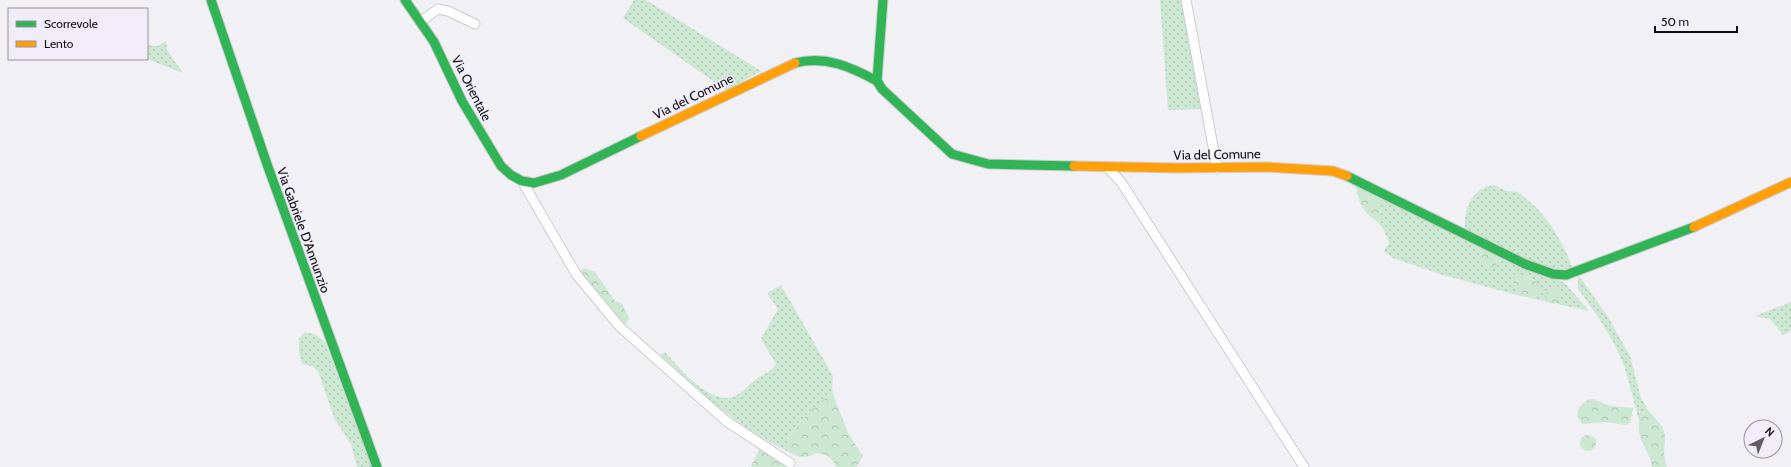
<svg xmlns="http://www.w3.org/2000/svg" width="1791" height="467" font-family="Cabin,sans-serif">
  <defs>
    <pattern id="grass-dots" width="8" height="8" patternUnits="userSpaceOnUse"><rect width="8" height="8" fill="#cce7d2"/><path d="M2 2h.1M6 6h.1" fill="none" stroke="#aec5b3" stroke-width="1.8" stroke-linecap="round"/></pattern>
    <pattern id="forest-crowns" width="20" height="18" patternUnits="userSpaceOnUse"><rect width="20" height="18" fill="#cce7d2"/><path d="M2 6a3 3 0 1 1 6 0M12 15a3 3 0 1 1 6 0" fill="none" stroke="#aec5b3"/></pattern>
  </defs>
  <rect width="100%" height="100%" fill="#f1f0f5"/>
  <!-- grass -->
  <g fill="url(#grass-dots)">
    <path d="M634,0h12l115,71 -35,19 -103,-72z"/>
    <path d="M1160,0h21l20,109 -33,1z"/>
    <path d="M166,41l1,9 16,23 -36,-14v-14l11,1z"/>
    <path d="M1494,185l13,6 11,1 19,16 16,20 14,26 6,15h-19l-21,-6 -68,-34c-1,-20 6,-41 29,-44z"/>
    <path d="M1378,196l103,50v11l3,10h8l8,-13 65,29 24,28 -59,-13 6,-2 2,-12 -7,-6 -15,-4 -5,6 6,8v7l-74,-20 -50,-17 -9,-7 5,-8 -5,-13 -6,-8z"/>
    <path d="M1578,274l30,43 22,39 11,42 8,14h-6l-3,12 -15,-56 -9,-21 -17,-29 -21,-29z"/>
    <path d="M781,285l52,91 -1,11 1,7c-14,6 -39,31 -44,45 -2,5 -1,8 0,13 -52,-25 -87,-58 -129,-97l5,-3c14,16 44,52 67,45 9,-2 15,-11 22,-16 8,-7 17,-8 22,-17l-15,-25 17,-30 -11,-16z"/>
    <path d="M1791,302v29l-8,4 -13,-16 -15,-3z"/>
    <path d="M305,332l11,3 9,7 47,125h-15l-6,-23 -16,-24 -17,-49 -7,-5 -9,-2 -3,-12v-14z"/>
  </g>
  <!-- forest -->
  <g fill="url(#forest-crowns)">
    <path d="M1355,181c19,12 30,15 23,41 -18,-12 -19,-19 -23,-41z"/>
    <path d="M1481,246l19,8 -2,9 -6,4h-8l-3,-10z"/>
    <path d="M584,268l11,4 20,29 7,3 7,14 -5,9 -44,-55z"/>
    <path d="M1516,274c9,3 23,5 25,16 -5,11 -15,7 -24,5v-7l-6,-8v-4z"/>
    <circle cx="1553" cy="296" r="7"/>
    <path d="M833,394l15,39 15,23 -7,11h-20c-3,-10 -11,-13 -20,-14 -11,6 -17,5 -27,-1l-2,-8c5,-16 31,-44 46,-50z"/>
    <path d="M1593,399l17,7 23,2 -3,15 -5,2 -18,-3 -25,2 -5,-8c1,-10 7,-16 16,-17z"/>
    <path d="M1644,412h5c28,26 9,27 18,55h-15c-1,-18 -23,-32 -8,-55z"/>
    <circle cx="1588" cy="443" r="8"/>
    <path d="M760,447l23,14 4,6h-36z"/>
  </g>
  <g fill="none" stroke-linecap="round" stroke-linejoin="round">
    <!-- street casing -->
    <g stroke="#cdccd0" stroke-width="11">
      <g id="street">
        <path d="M1186,0l31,168"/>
        <path d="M421,21l17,-12 10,2 27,13"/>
        <path d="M1107,167l14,15 183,285"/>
        <path d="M522,181l54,93 43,52 107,95 64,42"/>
      </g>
    </g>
    <!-- fast casing -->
    <g stroke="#cdccd0" stroke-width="11">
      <g id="fast">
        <path d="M211,0l57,167 109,300"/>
        <path d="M405,0l29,42 28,59 39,65 10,9 11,6 12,2 27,-8 80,-39"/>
        <path d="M883,0l-6,81 5,8 70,65 36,10 86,2"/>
        <path d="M795,63c30,-8 56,4 82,18"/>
        <path d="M1347,176l178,88 28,10 13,1 128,-48"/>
      </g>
    </g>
    <!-- slow casing -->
    <g stroke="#cdccd0" stroke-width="11">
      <g id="slow">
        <path d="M641,136l154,-73"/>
        <path d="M1074,166l105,2 88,-1 66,4 14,5"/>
        <path d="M1694,227l97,-45"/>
      </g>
    </g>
    <!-- street -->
    <use href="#street" stroke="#fdfdfe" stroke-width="9"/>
    <!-- fast -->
    <use href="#fast" stroke="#30b455" stroke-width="9"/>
    <!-- slow -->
    <use href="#slow" stroke="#ff9f0a" stroke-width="9"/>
  </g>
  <g text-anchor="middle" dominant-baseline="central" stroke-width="3" stroke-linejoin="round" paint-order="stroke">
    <!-- street labels -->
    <g font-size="13" fill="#0f0e12" stroke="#f0edf8">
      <text transform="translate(472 88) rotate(63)">Via Orientale</text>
      <text transform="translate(693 96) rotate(-26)">Via del Comune</text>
      <text transform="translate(1217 154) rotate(-1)">Via del Comune</text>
      <text transform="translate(304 230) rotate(70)">Via Gabriele D'Annunzio</text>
    </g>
  </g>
  <!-- legend -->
  <rect x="8" y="8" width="140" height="52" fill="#f0edf8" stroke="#96949c"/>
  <rect x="16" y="21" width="20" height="6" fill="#30b455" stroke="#96949c"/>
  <text x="44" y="28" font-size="12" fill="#0f0e12">Scorrevole</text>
  <rect x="16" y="41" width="20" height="6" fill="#ff9f0a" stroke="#96949c"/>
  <text x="44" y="48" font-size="12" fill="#0f0e12">Lento</text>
  <!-- north arrow -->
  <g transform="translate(1763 439) rotate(43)"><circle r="19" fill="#f0edf8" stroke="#96949c"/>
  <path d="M0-3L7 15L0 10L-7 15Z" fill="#5e5d61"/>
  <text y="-6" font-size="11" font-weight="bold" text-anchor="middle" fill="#0f0e12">N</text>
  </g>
  <!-- scale -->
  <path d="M1655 26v6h82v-6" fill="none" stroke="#0f0e12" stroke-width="2"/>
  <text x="1661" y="26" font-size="12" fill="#0f0e12" stroke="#f0edf8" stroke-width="3" paint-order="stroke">50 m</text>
</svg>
